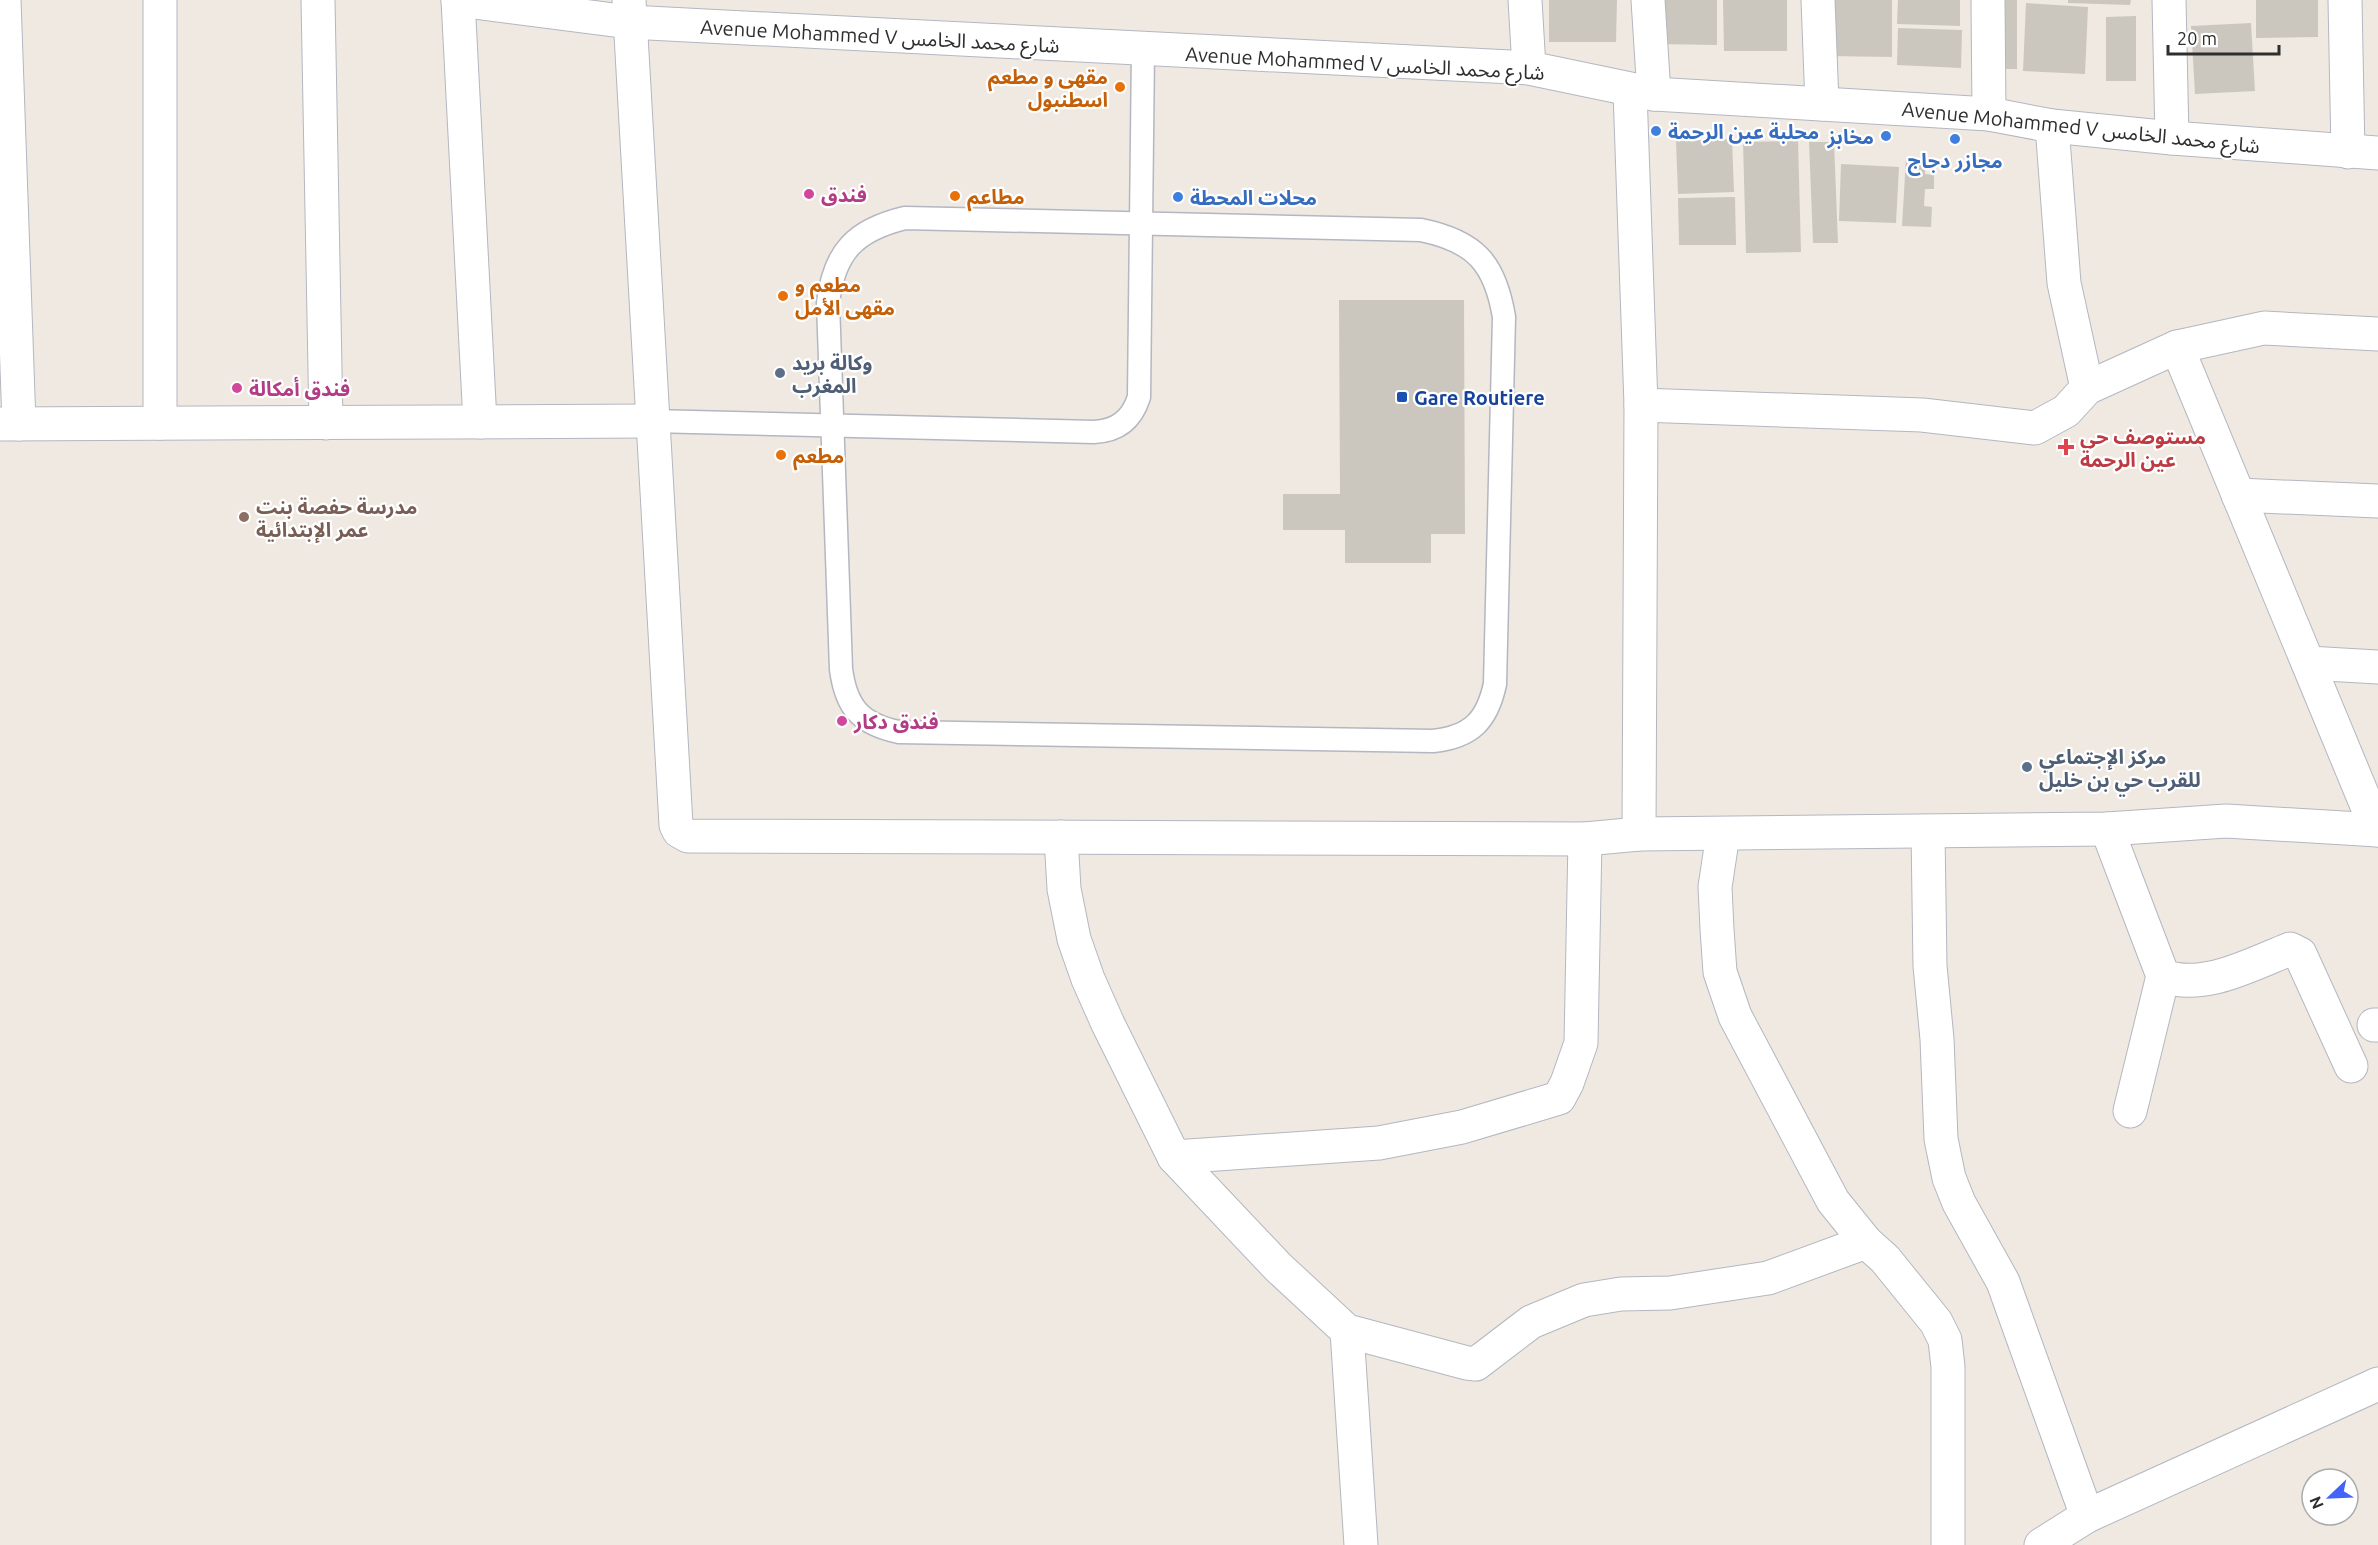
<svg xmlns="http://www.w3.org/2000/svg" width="2378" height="1545" font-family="Ubuntu,'Noto Sans Arabic',sans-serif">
  <rect width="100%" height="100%" fill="#efe9e1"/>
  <!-- building -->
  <g fill="#cbc7bf">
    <path d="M1549,0h68l-1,42h-67z"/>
    <path d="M1655,0h62v45l-62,-1z"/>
    <path d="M1723,0h64v51h-63z"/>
    <path d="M1826,0h66v57l-66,-1z"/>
    <path d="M1898,0h62v26l-63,-2z"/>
    <rect x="1993" y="0" width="24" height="69"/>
    <path d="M2068,0h63l-1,5 -62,-2z"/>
    <path d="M2256,0h62v37l-62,1z"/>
    <path d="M2026,3l62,4 -3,67 -62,-3z"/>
    <path d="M2136,16v65h-30v-64z"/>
    <path d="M2251,23l4,68 -60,3 -4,-68z"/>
    <path d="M1898,28l64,2 -1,38 -64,-3z"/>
    <path d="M1732,139l2,53 -56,2 -2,-53z"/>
    <path d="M1798,141l3,111 -55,1 -3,-111z"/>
    <path d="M1809,142h25l4,101h-25z"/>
    <path d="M1906,158l19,1v15l9,1v14h-9l-1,17 8,1 -1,20 -29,-1z"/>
    <path d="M1841,164l58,3 -3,56 -57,-2z"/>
    <path d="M1735,197l1,48h-57l-1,-47z"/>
    <path d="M1339,300h125l1,234h-34v29h-86v-33h-62v-36h57z"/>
  </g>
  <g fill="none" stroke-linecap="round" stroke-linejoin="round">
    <!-- lane casing -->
    <g stroke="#b4b7c1" stroke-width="25">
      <g id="lane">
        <path d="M905,218l516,12c54,11 74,33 83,87l-9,367c-8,37 -24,53 -62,57l-534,-9c-39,-8 -53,-25 -58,-63l-13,-366c6,-51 27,-73 77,-85z"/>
        <path d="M651,421l443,11c24,-1 38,-13 45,-35l4,-347"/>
      </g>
    </g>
    <!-- street casing -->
    <g stroke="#b4b7c1" stroke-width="35">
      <g id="street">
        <path d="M4,0l15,424"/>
        <path d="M160,0v423"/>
        <path d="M318,0l8,423"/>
        <path d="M458,0l171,22 900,46 125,26 335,20 63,12 120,12 206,15"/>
        <path d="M458,0l22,422"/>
        <path d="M629,0l47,825 3,6 9,5 897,3 54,-5 468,-5 119,-8 152,9"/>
        <path d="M1525,0l4,68"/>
        <path d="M1648,0l6,94"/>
        <path d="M1818,0l4,104"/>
        <path d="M1988,0l1,114"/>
        <path d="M2169,0l3,138"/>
        <path d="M2345,0l3,152"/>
        <path d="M1630,91l11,314 -2,429"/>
        <path d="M2052,126l12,157 23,105"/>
        <path d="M2177,347l200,483"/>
        <path d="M1641,405l281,10 113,13 31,-17 21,-23 90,-41 87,-19 114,6"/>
        <path d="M0,424l651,-3"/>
        <path d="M2238,495l140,6"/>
        <path d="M2308,663l70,4"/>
        <path d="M2107,829l56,147c41,15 89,-12 127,-27l10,5 51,112"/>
        <path d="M1928,832l2,134 7,73 4,100 8,39 10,25 44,79 84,234"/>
        <path d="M1723,834l-8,53 2,42 3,43 15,44 98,185 33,41 19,17 51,63 9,18 3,27v178"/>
        <path d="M1061,837l3,52 10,50 14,40 20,45 66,133 104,110 69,64 120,32 9,1 55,-42 53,-22 37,-6 49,-1 98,-15 98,-36"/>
        <path d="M2374,1025h4"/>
        <path d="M2130,1111l33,-135"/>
        <path d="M1174,1157l205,-14 83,-16 97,-29 8,-15 14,-40 4,-204"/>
        <path d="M1347,1331l14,214"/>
        <path d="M2041,1545l46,-29 291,-132"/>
      </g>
    </g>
    <!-- lane -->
    <use href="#lane" stroke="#fff" stroke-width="22"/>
    <!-- street -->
    <use href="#street" stroke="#fff" stroke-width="33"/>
  </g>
  <!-- markers -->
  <g fill="#e8710a" stroke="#fff" stroke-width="2">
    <circle cx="1120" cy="87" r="6"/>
    <circle cx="955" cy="196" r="6"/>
    <circle cx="783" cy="296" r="6"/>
    <circle cx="781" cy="455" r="6"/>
  </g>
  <g fill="#3f7fe0" stroke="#fff" stroke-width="2">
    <circle cx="1656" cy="131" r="6"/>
    <circle cx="1886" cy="136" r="6"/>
    <circle cx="1955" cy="139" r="6"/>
    <circle cx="1178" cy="197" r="6"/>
  </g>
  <g fill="#d1479c" stroke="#fff" stroke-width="2">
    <circle cx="809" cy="194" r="6"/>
    <circle cx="237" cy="388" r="6"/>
    <circle cx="842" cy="721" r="6"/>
  </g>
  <g fill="#5c6f8a" stroke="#fff" stroke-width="2">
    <circle cx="780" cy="373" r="6"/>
    <circle cx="2027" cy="767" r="6"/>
  </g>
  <rect fill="#1a4fb4" stroke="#fff" stroke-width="2" x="1396" y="391" width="12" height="12" rx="3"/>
  <path fill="#e0444e" stroke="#fff" stroke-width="2" d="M2063 438h6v6h6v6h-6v6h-6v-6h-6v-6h6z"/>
  <circle fill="#8d6e63" stroke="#fff" stroke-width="2" cx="244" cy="517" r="6"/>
  <g text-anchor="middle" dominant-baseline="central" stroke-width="4.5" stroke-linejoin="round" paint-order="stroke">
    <!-- street labels -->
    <g font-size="20" fill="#2e2e2e" stroke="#fff">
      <text transform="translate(880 36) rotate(3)">Avenue Mohammed V شارع محمد الخامس</text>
      <text transform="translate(1365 63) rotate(3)">Avenue Mohammed V شارع محمد الخامس</text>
      <text transform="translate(2081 127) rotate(6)">Avenue Mohammed V شارع محمد الخامس</text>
    </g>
    <!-- food labels -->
    <g font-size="20" font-weight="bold" fill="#c56008" stroke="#fff" text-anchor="start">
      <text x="1108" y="76" text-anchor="end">مقهى و مطعم<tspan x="1108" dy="23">اسطنبول</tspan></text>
      <text x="967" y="196">مطاعم</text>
      <text x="795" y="284">مطعم و<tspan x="795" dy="23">مقهى الأمل</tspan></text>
      <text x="793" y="455">مطعم</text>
    </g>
    <!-- shop labels -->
    <g font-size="20" font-weight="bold" fill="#366cbe" stroke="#fff" text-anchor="start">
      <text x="1668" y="131">محلبة عين الرحمة</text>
      <text x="1874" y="136" text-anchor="end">مخابز</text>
      <text x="1955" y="160" text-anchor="middle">مجازر دجاج</text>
      <text x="1190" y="197">محلات المحطة</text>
    </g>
    <!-- hotel labels -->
    <g font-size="20" font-weight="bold" fill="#b23c85" stroke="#fff" text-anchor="start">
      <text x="821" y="194">فندق</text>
      <text x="249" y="388">فندق أمكالة</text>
      <text x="854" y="721">فندق دكار</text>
    </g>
    <!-- service labels -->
    <g font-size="20" font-weight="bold" fill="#4e5e75" stroke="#fff" text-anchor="start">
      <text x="792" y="362">وكالة بريد<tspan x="792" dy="23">المغرب</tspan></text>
      <text x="2039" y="756">مركز الإجتماعي<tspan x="2039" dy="23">للقرب حي بن خليل</tspan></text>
    </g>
    <!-- transit labels -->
    <g font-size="20" font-weight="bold" fill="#164399" stroke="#fff" text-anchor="start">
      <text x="1414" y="397">Gare Routiere</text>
    </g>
    <!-- health labels -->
    <g font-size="20" font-weight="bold" fill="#be3a42" stroke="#fff" text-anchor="start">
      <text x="2080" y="436">مستوصف حي<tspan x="2080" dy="23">عين الرحمة</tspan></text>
    </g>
    <!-- education labels -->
    <g font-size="20" font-weight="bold" fill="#785e54" stroke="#fff" text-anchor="start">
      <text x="256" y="506">مدرسة حفصة بنت<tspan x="256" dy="23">عمر الإبتدائية</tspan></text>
    </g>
  </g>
  <!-- north arrow -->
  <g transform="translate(2330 1497) rotate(247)"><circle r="28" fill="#ffffff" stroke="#ababab" stroke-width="1.5"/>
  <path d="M0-4.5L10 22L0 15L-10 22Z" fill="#4264fb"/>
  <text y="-9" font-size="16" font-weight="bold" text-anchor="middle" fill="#2e2e2e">N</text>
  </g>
  <!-- scale -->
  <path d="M2168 45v9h111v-9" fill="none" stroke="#2e2e2e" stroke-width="3"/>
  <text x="2177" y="45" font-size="18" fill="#2e2e2e" stroke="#ffffff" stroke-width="4.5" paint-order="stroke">20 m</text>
</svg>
